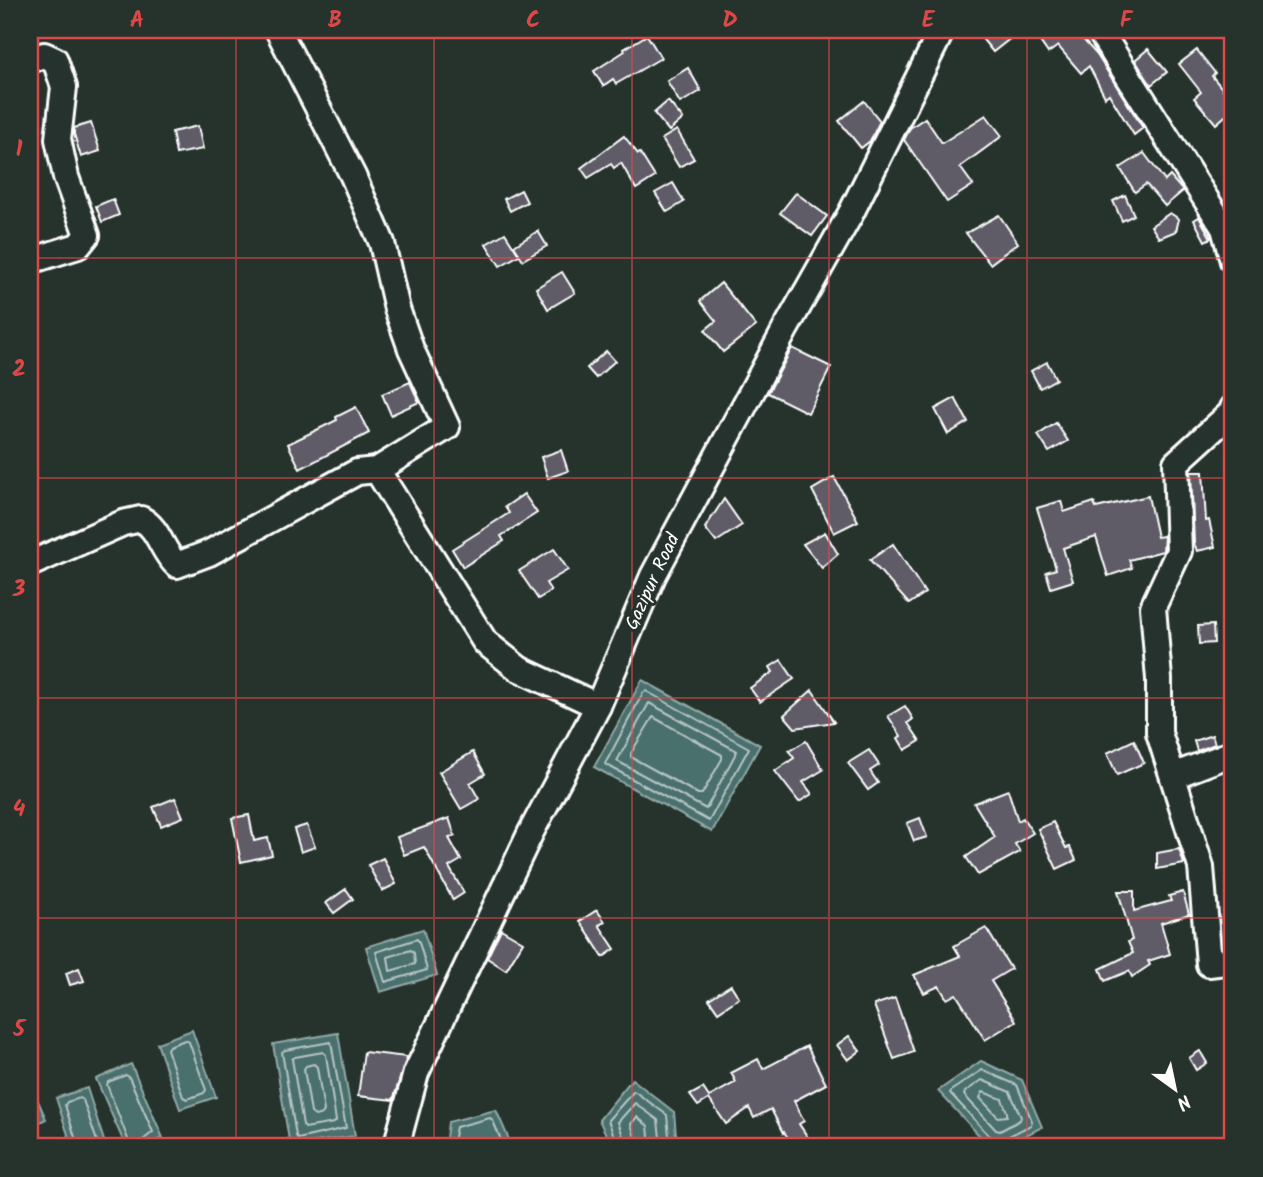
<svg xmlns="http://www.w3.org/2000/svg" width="1263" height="1177" font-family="Kalam,sans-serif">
  <rect width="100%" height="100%" fill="#26332d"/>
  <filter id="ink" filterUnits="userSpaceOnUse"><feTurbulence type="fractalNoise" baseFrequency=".0143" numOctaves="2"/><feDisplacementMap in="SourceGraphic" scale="14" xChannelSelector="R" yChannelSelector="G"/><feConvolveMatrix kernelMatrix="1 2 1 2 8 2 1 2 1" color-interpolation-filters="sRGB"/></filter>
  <g filter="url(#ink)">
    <!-- water -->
    <g fill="#4a6f6d" stroke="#92a9a7" stroke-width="2">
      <path d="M642,680l118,65 -48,87 -118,-65z"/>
      <path d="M423,929l14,46 -57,17 -14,-45z"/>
      <path d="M192,1030l24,67 -36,12 -23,-66z"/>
      <path d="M338,1033l17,103 -65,10 -17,-102z"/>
      <path d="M981,1061l41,19 20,47 -39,20h-13l-52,-56z"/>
      <path d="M131,1064l32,74 -21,9h-16l-30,-68z"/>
      <path d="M632,1079l42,33 3,35h-65l-13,-27z"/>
      <path d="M87,1088l19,59h-34l-16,-49z"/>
      <path d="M35,1094l11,25 -16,8v-30z"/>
      <path d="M496,1110l15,34 -1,3h-65l3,-25z"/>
    </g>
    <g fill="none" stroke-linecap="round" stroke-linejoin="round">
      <!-- shore -->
      <g stroke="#b7c5c5" stroke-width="2">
        <path d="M646,691l103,57 -40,73 -104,-57 38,-71z"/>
        <path d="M649,703l88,48 -31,58 -89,-48z"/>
        <path d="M653,717l69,38v4l-20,35h-4l-67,-37v-4z"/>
        <path d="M417,939l2,3 8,28 -42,12 -9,-30z"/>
        <path d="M411,950l3,3 1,11 -25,7 -2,-14z"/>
        <path d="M185,1040l4,2 17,48 -2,3 -17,6 -4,-2 -16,-48 2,-3z"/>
        <path d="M331,1042l15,86 -48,11 -2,-3 -14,-84 3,-2z"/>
        <path d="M323,1052l3,3 10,66 -2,2 -29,5 -2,-3 -11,-66 3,-2z"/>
        <path d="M314,1064l3,3 7,44 -2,3 -7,2 -4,-3 -7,-44 2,-3z"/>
        <path d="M982,1080l28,12 11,25 -1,3 -20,11 -4,-1 -32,-35 1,-3z"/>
        <path d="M983,1092l19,7 5,13v4l-9,1 -18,-19z"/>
        <path d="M78,1147l-13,-42 2,-3 13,-4 3,2 16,47"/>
        <path d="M131,1147l-24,-62 1,-3 18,-7 3,2 24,55 -10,8 -1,7"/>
        <path d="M452,1147l4,-20 34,-9 3,3 11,26"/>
        <path d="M618,1147l-10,-27 26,-29 33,24 3,32"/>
        <path d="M627,1147l-9,-25 17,-19 23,17 3,27"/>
        <path d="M638,1147l-7,-23 6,-7 11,9 2,21"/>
        <path d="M995,1147l2,-1 -4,-6 -43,-47 2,-3 30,-20 35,15 15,36 -1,4 -26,13 -5,8 1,1"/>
      </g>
    </g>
    <!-- building -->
    <g fill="#5f5c68" stroke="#fff" stroke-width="2">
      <path d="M975,30h46l-28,22z"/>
      <path d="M1032,30h39l6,8 3,-2 17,19 46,73 -9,7 -25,-41 -4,3 -16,-31 -8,7 -23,-27 -10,7z"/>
      <path d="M647,35l14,23 -45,26 -3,-5 -10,7 -9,-15 31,-20 -1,-2z"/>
      <path d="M1148,49l19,23 -16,13 -16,-25z"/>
      <path d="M1197,50l18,23 -3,3 21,26v7l-17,15 -22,-26 7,-6 -22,-28z"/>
      <path d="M688,68l13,23 -21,12 -13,-22z"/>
      <path d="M668,101l15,18 -14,12 -15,-18z"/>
      <path d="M864,101l16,20 -10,20 -9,7 -22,-27z"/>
      <path d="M986,115l16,21 -42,31 13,18 -26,17 -43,-62 6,-12 15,-10 17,25z"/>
      <path d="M91,123l9,28 -19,6 -7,-23v-6z"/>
      <path d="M198,126l5,23 -27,5 -4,-22z"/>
      <path d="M677,130l17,29 -15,8 -17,-28z"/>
      <path d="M624,136l14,18 2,-1 15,24 -19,12 -15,-26 -7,5 -3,-4 -23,14 -7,-10z"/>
      <path d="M1144,153l21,28 5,-5 13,15 -18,15 -19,-22 -11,8 -15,-24z"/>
      <path d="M673,183l11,19 -17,10 -12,-19z"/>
      <path d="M521,190l6,12 -17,9 -6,-12z"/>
      <path d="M796,193l31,23 -15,20 -32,-23z"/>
      <path d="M1125,195l9,20 -12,6 -9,-20z"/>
      <path d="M113,199l6,16 -17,7 -6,-16z"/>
      <path d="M1170,213l9,6 -3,12 -17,7 -8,-12z"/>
      <path d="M999,215l19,28 -28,21 -24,-31z"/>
      <path d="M1199,217l12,21 -6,3 -11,-21z"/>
      <path d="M538,231l9,15 -24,14 -9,-14z"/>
      <path d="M505,233l14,22 -19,11 -14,-22z"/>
      <path d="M562,272l13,21 -27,16 -12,-21z"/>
      <path d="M721,283l35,43 -33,26 -18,-22 11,-9 -16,-20z"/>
      <path d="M792,348l39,19 -23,46 -40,-20z"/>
      <path d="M606,351l9,10 -19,17 -9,-10z"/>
      <path d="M1047,362l9,17 -16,9 -9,-17z"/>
      <path d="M410,382l9,20 -28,13 -9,-21z"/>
      <path d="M955,398l13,24 -20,12 -13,-25z"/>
      <path d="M356,407l13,26 -69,36 -12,-25 49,-24 -1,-3z"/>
      <path d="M1056,423l12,18 -19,11 -11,-17z"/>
      <path d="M561,450l7,21 -20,7 -7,-21z"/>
      <path d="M1191,472h12l3,49 3,-1 6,27 -18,4 -3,-8z"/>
      <path d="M834,477l24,44 -24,12 -22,-43z"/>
      <path d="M524,494l13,19 -36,23 3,5 -41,26 -11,-18 57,-36 -4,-6z"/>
      <path d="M1148,496l9,41 7,-1 -1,15 -34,9 3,8 -24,8 -12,-39 -33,11 10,33 -22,7 -5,-16 10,-3 -19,-61 24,-7 3,11 30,-10 2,6z"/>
      <path d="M724,499l18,26 -26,17 -11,-14z"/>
      <path d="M825,532l13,22 -16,14 -19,-24z"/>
      <path d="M893,544l32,49 -16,11 -39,-44z"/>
      <path d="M554,549l14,21 -22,13 5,8 -13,8 -19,-28z"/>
      <path d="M1213,625l1,18 -15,1 -1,-18z"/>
      <path d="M781,660l13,19 -34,23 -10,-14 23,-16 -3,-5z"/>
      <path d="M812,690l22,32 -39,6 -11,-13z"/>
      <path d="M905,706l8,13 -5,4 12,18 -15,9 -7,-12 3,-2 -13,-20z"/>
      <path d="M1212,735l3,9 -18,7 -3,-10z"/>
      <path d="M1134,740l10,23 -27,12 -10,-22z"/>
      <path d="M806,741l17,29 -20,12 9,12 -13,8 -24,-31 19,-13 -5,-7z"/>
      <path d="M869,750l10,15 -9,6 8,12 -10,7 -20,-27z"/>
      <path d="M473,752l12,22 -15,9 9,16 -18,10 -22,-37z"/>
      <path d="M1008,790l10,31 5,-3 10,15 -18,11 5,8 -42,23 -12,-18 29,-20 -21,-34z"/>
      <path d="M175,798l8,19 -22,9 -8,-19z"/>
      <path d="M249,815l5,26 14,-3 4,17 -31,7 -9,-44z"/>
      <path d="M449,818l6,18 -6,2 12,22 -12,7 15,26 -11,7 -29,-53 -20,8 -7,-18z"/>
      <path d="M920,818l7,19 -13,4 -7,-18z"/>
      <path d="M1053,822l13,26 4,-1 6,13 -19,9 -19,-40z"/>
      <path d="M307,825l8,22 -14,5 -7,-23z"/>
      <path d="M1179,849l5,15 -27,5v-16z"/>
      <path d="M383,858l13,26 -14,7 -14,-26z"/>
      <path d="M346,889l7,10 -19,14 -8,-10z"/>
      <path d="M1118,891h16v20l37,-10 -2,-5 14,-4 6,22 -28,9 9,31 -22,7 2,4 -18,12 -3,-6 -24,10 -5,-12 33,-16 -5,-11 4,-2z"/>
      <path d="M597,910l8,12 -6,3 16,24 -12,8 -23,-36z"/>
      <path d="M986,928l25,41 -20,12 25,40 -31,19 -29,-46 -9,5 -8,-13 -15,7 -10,-18 46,-19 -6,-10z"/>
      <path d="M501,929l22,13 -17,28 -19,-12z"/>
      <path d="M79,968l5,13 -14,4 -4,-12z"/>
      <path d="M731,985l8,13 -21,14 -9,-13z"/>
      <path d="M895,998l19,54 -20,7 -20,-54z"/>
      <path d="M849,1036l11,15 -12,9 -11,-15z"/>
      <path d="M807,1046l19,38 -32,17 10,20 -5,3 8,12 -14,9 -9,-13 -1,1 -12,-24 -17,9 -5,-10 -23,16 -17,-25 -11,7 -8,-11 13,-7 6,9 27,-15 -5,-9 27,-14 5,10z"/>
      <path d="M1200,1051l7,12 -11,7 -7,-12z"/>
      <path d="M364,1052l43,5 -14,43 -35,-4z"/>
    </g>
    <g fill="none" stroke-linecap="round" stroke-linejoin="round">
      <!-- minor casing -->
      <g stroke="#fff" stroke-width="30">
        <g id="minor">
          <path d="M278,30l75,146 29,67 15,66 14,40 36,78 -70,43"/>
          <path d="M1099,30l125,198 9,33"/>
          <path d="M30,60l14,-5 11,5 9,27 -6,52 8,38 21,58 -9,11 -48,15"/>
          <path d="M1233,408l-1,4 -56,51 3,88 -26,56 6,72v54l42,134 8,97 24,-3"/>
          <path d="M30,564l93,-41 18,-4c19,10 20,32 36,46l32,-12 148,-81 20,-2 108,172 34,27 79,37"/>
          <path d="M1173,776l60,-23"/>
          <path d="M396,1147l20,-74 115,-241 67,-126 55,-130 133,-248 65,-115 91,-183"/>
        </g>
      </g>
      <!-- minor -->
      <use href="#minor" stroke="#26332d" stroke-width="24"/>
    </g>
  </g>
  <!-- grid -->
  <path fill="none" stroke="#dc4848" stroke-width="2" stroke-opacity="0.55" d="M236,30v1117M434,30v1117M632,30v1117M829,30v1117M1027,30v1117M30,258h1203M30,478h1203M30,698h1203M30,918h1203"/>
  <g text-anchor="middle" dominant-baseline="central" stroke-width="6" stroke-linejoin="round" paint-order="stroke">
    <!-- street labels -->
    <g font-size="19" fill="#fff" stroke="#26332d">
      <text transform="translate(653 582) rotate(-65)">Gazipur Road</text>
    </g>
  </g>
  <!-- margin -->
  <rect width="1263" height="1177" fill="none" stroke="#26332d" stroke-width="77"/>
  <!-- north arrow -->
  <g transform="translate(1175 1089) rotate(147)" stroke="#26332d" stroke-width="5" paint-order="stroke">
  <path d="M0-5L12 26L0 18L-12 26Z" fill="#ffffff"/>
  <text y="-10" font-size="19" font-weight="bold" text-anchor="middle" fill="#ffffff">N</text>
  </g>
  <rect x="38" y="38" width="1186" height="1100" fill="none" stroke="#dc4848" stroke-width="2.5"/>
  <g font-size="23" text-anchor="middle" font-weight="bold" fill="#dc4848">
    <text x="137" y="27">A</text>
    <text x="335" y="27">B</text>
    <text x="533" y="27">C</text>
    <text x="730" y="27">D</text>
    <text x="928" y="27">E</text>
    <text x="1126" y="27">F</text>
    <text x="19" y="156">1</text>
    <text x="19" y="376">2</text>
    <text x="19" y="596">3</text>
    <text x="19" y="816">4</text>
    <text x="19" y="1036">5</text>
  </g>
</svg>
